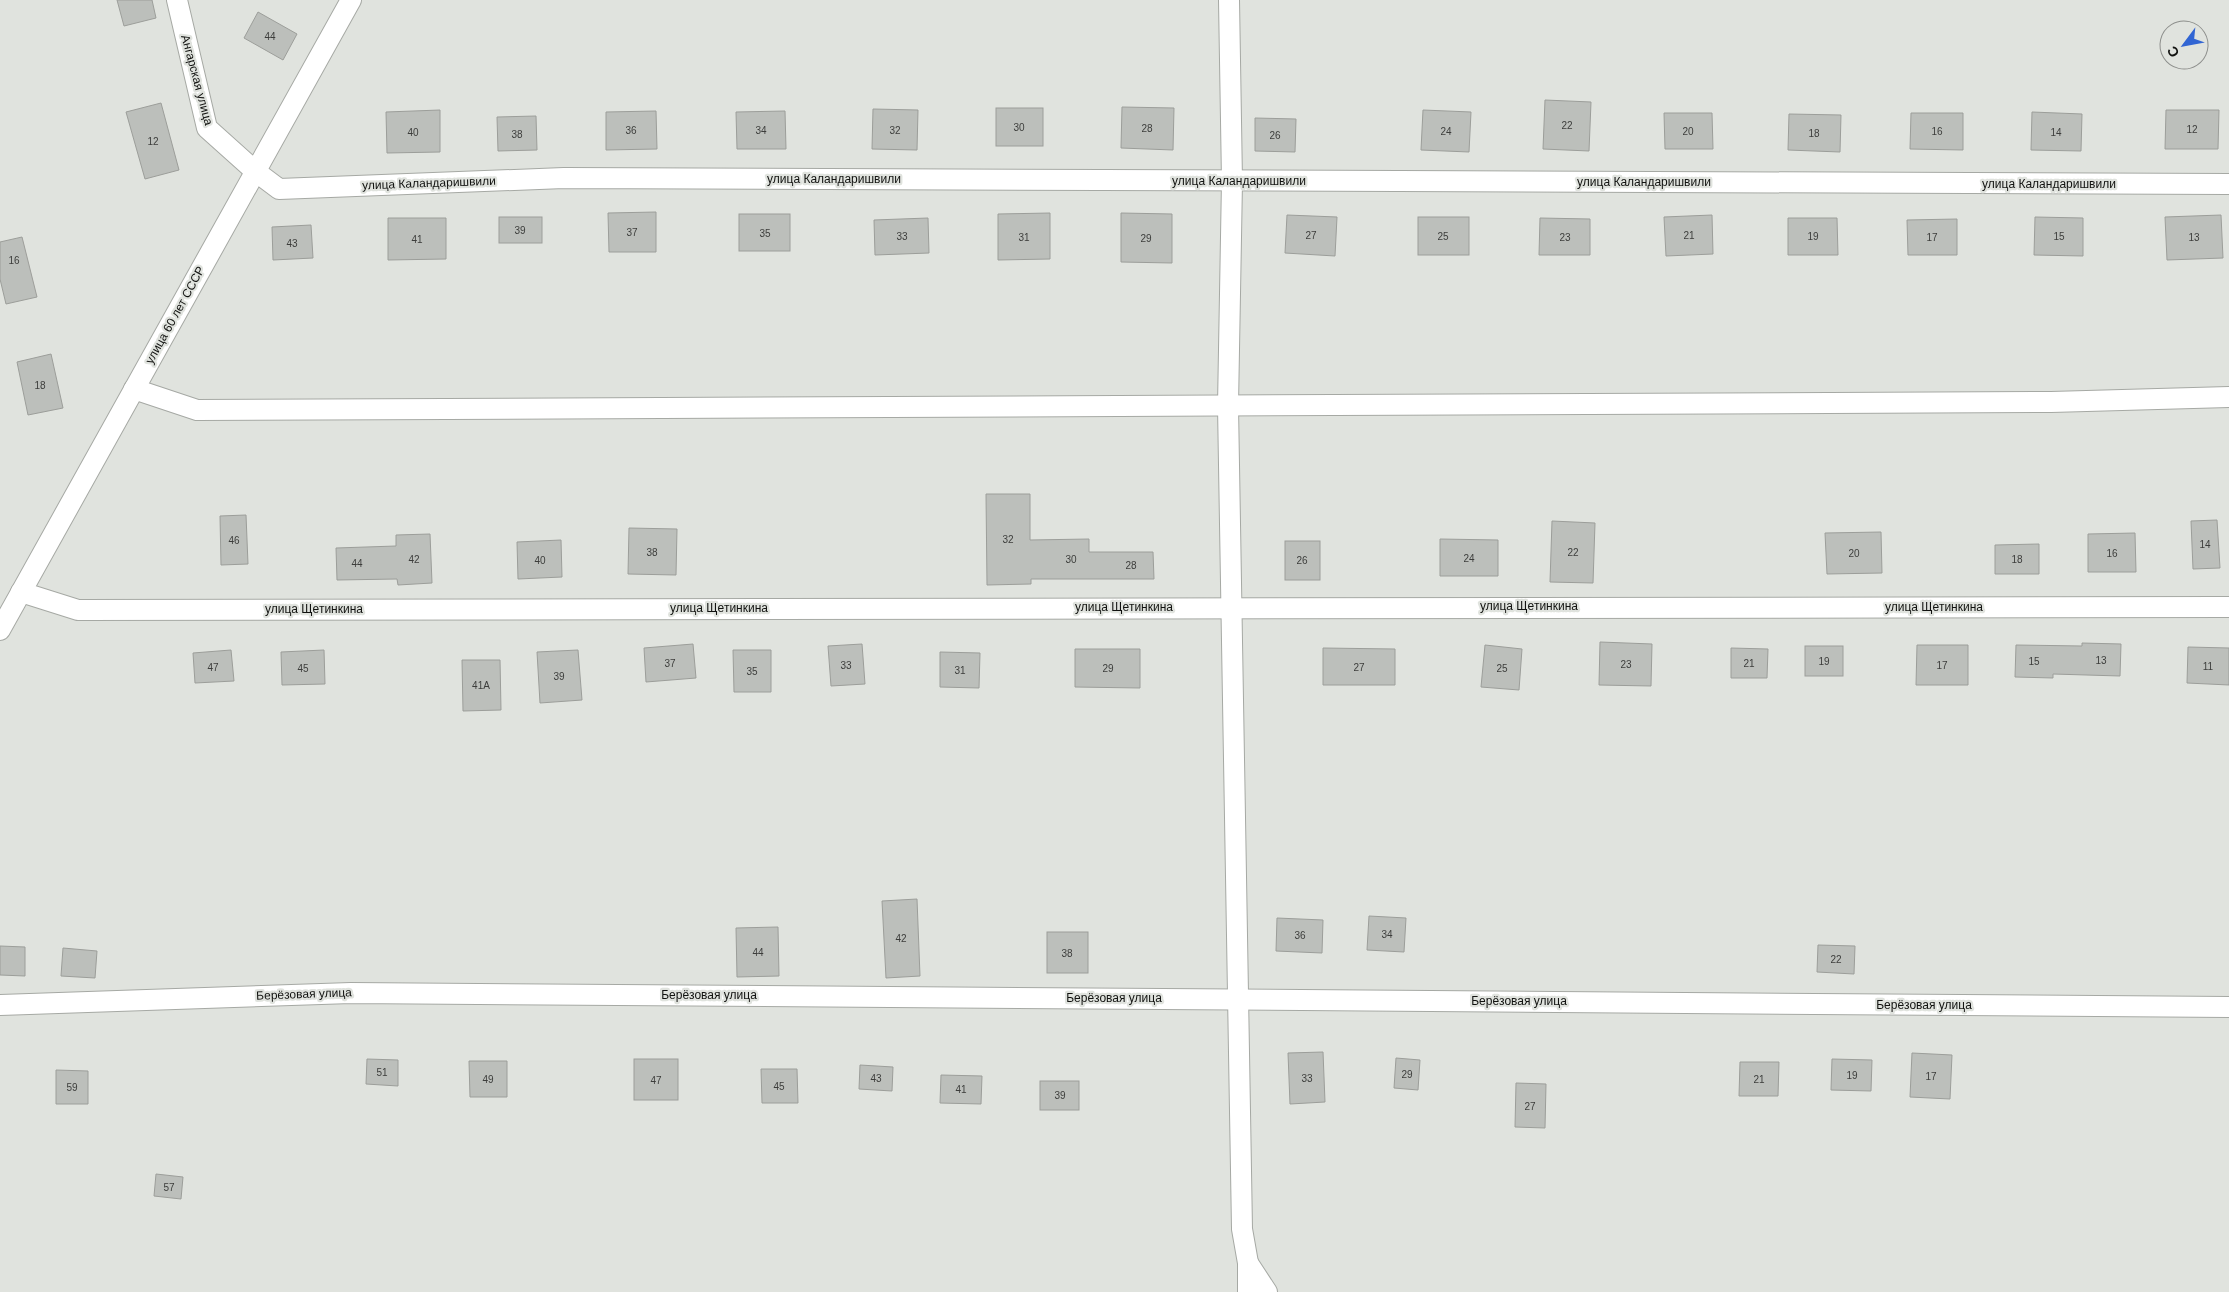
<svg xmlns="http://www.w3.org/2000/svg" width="2229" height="1292" font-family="Helvetica,sans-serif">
  <rect width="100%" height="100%" fill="#e0e3de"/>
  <!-- building -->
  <g fill="#bcbfbb" stroke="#9c9e9a">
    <path d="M117,0h35l4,18 -32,8z"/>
    <path d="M258,12l39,22 -14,26 -39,-22z"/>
    <path d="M1545,100l46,2 -2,49 -46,-2z"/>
    <path d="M161,103l18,67 -34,9 -19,-67z"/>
    <path d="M1122,107l52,1 -1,42 -52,-2z"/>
    <rect x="996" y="108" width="47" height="38"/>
    <path d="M873,109l45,1 -1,40 -45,-1z"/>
    <path d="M440,110v42l-53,1 -1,-41z"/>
    <path d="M1423,110l48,2 -2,40 -48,-2z"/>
    <path d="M2166,110h53l-1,39h-53z"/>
    <path d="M656,111l1,38 -51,1v-38z"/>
    <path d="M785,111l1,38h-49l-1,-37z"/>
    <path d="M2032,112l50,2 -1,37 -50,-1z"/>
    <path d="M1664,113h48l1,36h-48z"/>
    <path d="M1911,113h52v37l-53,-1z"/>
    <path d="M1789,114l52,1 -1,37 -52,-2z"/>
    <path d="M536,116l1,34 -39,1 -1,-34z"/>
    <path d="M1255,118l41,1 -1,33 -40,-1z"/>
    <path d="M656,212v40h-47l-1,-39z"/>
    <path d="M1050,213v46l-52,1v-46z"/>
    <path d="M1121,213l51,1v49l-51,-1z"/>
    <rect x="739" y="214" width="51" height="37"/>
    <path d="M1287,215l50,2 -2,39 -50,-3z"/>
    <path d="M1712,215l1,39 -47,2 -2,-39z"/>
    <path d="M2221,215l2,43 -56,2 -2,-43z"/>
    <rect x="499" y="217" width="43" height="26"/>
    <rect x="1418" y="217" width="51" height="38"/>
    <path d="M2035,217l48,1v38l-49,-1z"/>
    <path d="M388,218h58v41l-58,1z"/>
    <path d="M928,218l1,35 -54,2 -1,-35z"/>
    <path d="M1540,218l50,1v36h-51z"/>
    <path d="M1788,218h49l1,37h-50z"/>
    <path d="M1957,219v36h-49l-1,-35z"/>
    <path d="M311,225l2,33 -40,2 -1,-33z"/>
    <path d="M22,237l15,60 -31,7 -6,-25v-37z"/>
    <path d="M51,354l12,54 -35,7 -11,-53z"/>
    <path d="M986,494h44v46l59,-1v13h64l1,27h-123v5l-44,1z"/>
    <path d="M246,515l2,49 -27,1 -1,-49z"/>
    <path d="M2217,520l3,48 -27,1 -2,-48z"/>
    <path d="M1552,521l43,2 -2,60 -43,-1z"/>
    <path d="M629,528l48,1 -1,46 -48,-1z"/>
    <path d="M1881,532l1,41 -55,1 -2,-41z"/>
    <path d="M2135,533l1,39h-48v-38z"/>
    <path d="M430,534l2,49 -34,2 -1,-6 -60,1 -1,-32 60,-2v-11z"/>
    <path d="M1440,539l58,1v36h-58z"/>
    <path d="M561,540l1,37 -44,2 -1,-37z"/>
    <rect x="1285" y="541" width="35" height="39"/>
    <path d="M2039,544v30h-44v-29z"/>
    <path d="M1600,642l52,2 -1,42 -52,-1z"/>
    <path d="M2082,643l39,1 -1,32 -67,-2v4l-38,-1 1,-32 66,1z"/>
    <path d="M693,644l3,34 -50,4 -2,-34z"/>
    <path d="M862,644l3,40 -34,2 -3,-40z"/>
    <path d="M1485,645l37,4 -3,41 -38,-3z"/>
    <path d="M1917,645h51v40h-52z"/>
    <rect x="1805" y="646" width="38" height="30"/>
    <path d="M2188,647l41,1v37l-42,-2z"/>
    <path d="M1323,648l72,1v36h-72z"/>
    <path d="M1731,648l37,1 -1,29h-36z"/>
    <path d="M1075,649h65v39l-65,-1z"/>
    <path d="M231,650l3,31 -39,2 -2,-30z"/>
    <path d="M324,650l1,34 -43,1 -1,-33z"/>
    <path d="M578,650l4,50 -42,3 -3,-51z"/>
    <path d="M733,650h38v42h-37z"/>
    <path d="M940,652l40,1 -1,35 -39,-1z"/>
    <path d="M462,660h38l1,50 -38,1z"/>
    <path d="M917,899l3,77 -34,2 -4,-77z"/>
    <path d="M1369,916l37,2 -2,34 -37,-2z"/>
    <path d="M1277,918l46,2 -1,33 -46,-2z"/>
    <path d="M778,927l1,49 -42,1 -1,-49z"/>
    <rect x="1047" y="932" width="41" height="41"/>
    <path d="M1818,945l37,1 -1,28 -37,-2z"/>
    <path d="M0,946l25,1v29l-25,-1z"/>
    <path d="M63,948l34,3 -2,27 -34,-2z"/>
    <path d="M1323,1052l2,50 -35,2 -2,-51z"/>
    <path d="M1912,1053l40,2 -2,44 -40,-2z"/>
    <path d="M1396,1058l24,2 -2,30 -24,-2z"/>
    <path d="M367,1059l31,1v26l-32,-2z"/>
    <rect x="634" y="1059" width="44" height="41"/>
    <path d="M1832,1059l40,1 -1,31 -40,-1z"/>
    <path d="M469,1061h38v36h-37z"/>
    <path d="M1740,1062h39l-1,34h-39z"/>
    <path d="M860,1065l33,2 -1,24 -33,-2z"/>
    <path d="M761,1069h36l1,34h-36z"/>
    <path d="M56,1070l32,1v33h-32z"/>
    <path d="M941,1075l41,1 -1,28 -41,-1z"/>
    <rect x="1040" y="1081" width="39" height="29"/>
    <path d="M1516,1083l30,1 -1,44 -30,-1z"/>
    <path d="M156,1174l27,3 -2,22 -27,-3z"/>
  </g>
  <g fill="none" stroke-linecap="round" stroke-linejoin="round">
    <!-- street casing -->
    <g stroke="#a6a9a4" stroke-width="22">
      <g id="street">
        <path d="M177,0l30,128 48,43 24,18 285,-11 1665,6"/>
        <path d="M1229,0l3,181 -4,225 14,823 6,34v29"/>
        <path d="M134,389l63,21 1854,-8 178,-5"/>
        <path d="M21,592l57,18 2151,-3"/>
        <path d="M0,630l351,-630"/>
        <path d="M0,1005l351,-12 1878,14"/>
        <path d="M1248,1263l19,29"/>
      </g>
    </g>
    <!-- street -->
    <use href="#street" stroke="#fff" stroke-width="20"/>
  </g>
  <g text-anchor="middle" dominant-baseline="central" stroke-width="4.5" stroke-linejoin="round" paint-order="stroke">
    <!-- number labels -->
    <g font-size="10" fill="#3c3d3b">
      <text x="270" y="36">44</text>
      <text x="1567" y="125">22</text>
      <text x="1019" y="127">30</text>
      <text x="1147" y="128">28</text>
      <text x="2192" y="129">12</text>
      <text x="631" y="130">36</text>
      <text x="761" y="130">34</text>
      <text x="895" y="130">32</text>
      <text x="1446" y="131">24</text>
      <text x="1688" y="131">20</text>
      <text x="1937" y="131">16</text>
      <text x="413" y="132">40</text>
      <text x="2056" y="132">14</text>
      <text x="1814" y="133">18</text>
      <text x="517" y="134">38</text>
      <text x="1275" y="135">26</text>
      <text x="153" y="141">12</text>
      <text x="520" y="230">39</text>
      <text x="632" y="232">37</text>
      <text x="765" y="233">35</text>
      <text x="1311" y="235">27</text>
      <text x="1689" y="235">21</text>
      <text x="902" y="236">33</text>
      <text x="1443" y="236">25</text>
      <text x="1813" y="236">19</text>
      <text x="2059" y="236">15</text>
      <text x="1024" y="237">31</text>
      <text x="1565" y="237">23</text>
      <text x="1932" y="237">17</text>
      <text x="2194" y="237">13</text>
      <text x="1146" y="238">29</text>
      <text x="417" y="239">41</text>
      <text x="292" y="243">43</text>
      <text x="14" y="260">16</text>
      <text x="40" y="385">18</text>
      <text x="1008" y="539">32</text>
      <text x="234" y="540">46</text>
      <text x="2205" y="544">14</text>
      <text x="652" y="552">38</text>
      <text x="1573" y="552">22</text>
      <text x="1854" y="553">20</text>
      <text x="2112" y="553">16</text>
      <text x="1469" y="558">24</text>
      <text x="414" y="559">42</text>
      <text x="1071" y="559">30</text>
      <text x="2017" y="559">18</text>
      <text x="540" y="560">40</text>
      <text x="1302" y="560">26</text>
      <text x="357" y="563">44</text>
      <text x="1131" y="565">28</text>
      <text x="2101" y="660">13</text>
      <text x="1824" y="661">19</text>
      <text x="2034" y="661">15</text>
      <text x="670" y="663">37</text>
      <text x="1749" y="663">21</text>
      <text x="1626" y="664">23</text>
      <text x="846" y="665">33</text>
      <text x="1942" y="665">17</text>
      <text x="2208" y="666">11</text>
      <text x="213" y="667">47</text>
      <text x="1359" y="667">27</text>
      <text x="303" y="668">45</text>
      <text x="1108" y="668">29</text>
      <text x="1502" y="668">25</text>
      <text x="960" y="670">31</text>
      <text x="752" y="671">35</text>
      <text x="559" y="676">39</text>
      <text x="481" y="685">41А</text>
      <text x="1387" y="934">34</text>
      <text x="1300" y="935">36</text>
      <text x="901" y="938">42</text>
      <text x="758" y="952">44</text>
      <text x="1067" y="953">38</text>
      <text x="1836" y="959">22</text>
      <text x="382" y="1072">51</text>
      <text x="1407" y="1074">29</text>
      <text x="1852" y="1075">19</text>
      <text x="1931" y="1076">17</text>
      <text x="876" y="1078">43</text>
      <text x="1307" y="1078">33</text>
      <text x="488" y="1079">49</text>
      <text x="1759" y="1079">21</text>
      <text x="656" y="1080">47</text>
      <text x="779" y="1086">45</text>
      <text x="72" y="1087">59</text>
      <text x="961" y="1089">41</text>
      <text x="1060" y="1095">39</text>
      <text x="1530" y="1106">27</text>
      <text x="169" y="1187">57</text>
    </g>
    <!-- street labels -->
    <g font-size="12" fill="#111210" stroke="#e0e3de">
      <text transform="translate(197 80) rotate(75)">Ангарская улица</text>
      <text x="834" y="179">улица Каландаришвили</text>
      <text x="1239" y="181">улица Каландаришвили</text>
      <text x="1644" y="182">улица Каландаришвили</text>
      <text transform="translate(429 183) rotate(-2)">улица Каландаришвили</text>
      <text x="2049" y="184">улица Каландаришвили</text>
      <text transform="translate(175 315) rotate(-61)">улица 60 лет СССР</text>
      <text x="1529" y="606">улица Щетинкина</text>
      <text x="1124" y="607">улица Щетинкина</text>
      <text x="1934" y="607">улица Щетинкина</text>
      <text x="719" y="608">улица Щетинкина</text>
      <text x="314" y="609">улица Щетинкина</text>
      <text transform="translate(304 994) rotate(-2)">Берёзовая улица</text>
      <text x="709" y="995">Берёзовая улица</text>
      <text x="1114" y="998">Берёзовая улица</text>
      <text x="1519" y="1001">Берёзовая улица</text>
      <text x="1924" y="1005">Берёзовая улица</text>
    </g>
  </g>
  <!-- north arrow -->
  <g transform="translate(2184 45) rotate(238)"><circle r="24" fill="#e0e3de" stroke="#8d8f8c"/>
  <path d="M0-4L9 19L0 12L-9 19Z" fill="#3165d3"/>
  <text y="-8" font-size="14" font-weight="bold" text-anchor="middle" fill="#111210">С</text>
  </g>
</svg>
